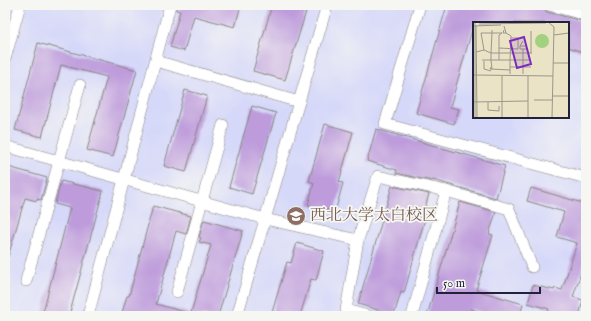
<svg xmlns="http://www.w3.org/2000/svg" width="591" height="321" font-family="'IM FELL English','Noto Serif SC',serif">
  <rect width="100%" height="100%" fill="#f6f6f2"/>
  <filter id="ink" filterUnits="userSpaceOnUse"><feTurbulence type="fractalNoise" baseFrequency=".025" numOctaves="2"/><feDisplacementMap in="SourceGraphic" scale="8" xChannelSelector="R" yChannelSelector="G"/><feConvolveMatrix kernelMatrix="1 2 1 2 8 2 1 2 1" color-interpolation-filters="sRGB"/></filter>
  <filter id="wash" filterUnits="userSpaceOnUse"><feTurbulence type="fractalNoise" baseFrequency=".012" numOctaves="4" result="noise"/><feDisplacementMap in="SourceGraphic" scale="16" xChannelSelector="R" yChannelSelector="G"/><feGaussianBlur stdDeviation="0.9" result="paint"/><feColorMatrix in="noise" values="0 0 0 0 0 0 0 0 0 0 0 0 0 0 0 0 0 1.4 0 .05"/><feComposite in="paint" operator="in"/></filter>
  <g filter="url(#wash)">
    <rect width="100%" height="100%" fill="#ebe3c5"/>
    <!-- built -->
    <path fill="#d6d8f9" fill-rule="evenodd" d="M5,5h581v311h-581zM474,23h94v94h-94z"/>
    <g id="blocks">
      <!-- building -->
      <g fill="#be9cdb">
        <path d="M177,5h64l-6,22 -41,-11 -10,35 -14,-4 10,-36 -4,-1z"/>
        <path d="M272,5h36l-23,75 -32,-9z"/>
        <path d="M447,5h88l7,2 5,5 39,10v31l-18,-6v-24h-94l-24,84 9,2 -5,15 -38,-11z"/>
        <path d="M38,43l99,27 -24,87 -26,-7 20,-73 -46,-12 -19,72 -27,-7z"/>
        <path d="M185,90l22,6 -21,76 -22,-6z"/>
        <path d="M252,106l24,7 -24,81 -23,-7z"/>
        <path d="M325,124l28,8 -14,50 4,1 -8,29 -27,-7 6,-22 -5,-2z"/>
        <path d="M376,129l129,37 -9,32 -63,-18 -1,1 -36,-8 1,-3 -30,-9z"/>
        <path d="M5,166l42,12 -6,22 -4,-1v2l-12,-3 -17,59h-3z"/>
        <path d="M61,181l42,10 -34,125h-27l28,-108 -15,-4z"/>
        <path d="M392,186l37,8 -6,21h3l-22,78 -3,-1 -7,23 -36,-11z"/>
        <path d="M531,188l55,16v54l-13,39 10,3 -4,16h-32l2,-7 -21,-6 5,-18 21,5 1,-2 7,2 15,-47 -20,-6 7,-25 -37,-11z"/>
        <path d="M460,202l36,10 -7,22 4,1 -17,55 47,14 -3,12h-25l-24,-7 -1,3 -3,-1 -1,5h-39z"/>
        <path d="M153,206l38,10 -5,18 -10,-3 -20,73 32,9v3h-67l6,-20h2z"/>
        <path d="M204,220l39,11 -25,85h-28l21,-71 -12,-3 2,-4 -2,-1z"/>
        <path d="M297,243l27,8 -8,29 -5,-1 -11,37h-29l16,-54 4,1z"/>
      </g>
    </g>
  </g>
  <g filter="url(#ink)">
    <use href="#blocks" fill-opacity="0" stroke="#868280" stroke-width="1"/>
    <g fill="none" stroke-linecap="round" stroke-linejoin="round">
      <!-- street casing -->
      <g stroke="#868280" stroke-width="12">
        <g id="street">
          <path d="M420,5l-35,119 201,54"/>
          <path d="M549,5l37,10"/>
          <path d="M5,59l15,-54"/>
          <path d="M156,61l143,41"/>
          <path d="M5,146l260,73 93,21 20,-64 68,15 63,18 23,58"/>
          <path d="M358,240l-12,70 22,6"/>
          <path d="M26,281l54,-196"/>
          <path d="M177,292l46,-167"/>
          <path d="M88,316l82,-311"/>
          <path d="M237,316l90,-311"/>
          <path d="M412,316l34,-125"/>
        </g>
      </g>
      <!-- street -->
      <use href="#street" stroke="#fff" stroke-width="11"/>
    </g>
  </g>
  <!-- icons -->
  <defs>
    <g id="university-disc" transform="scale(1)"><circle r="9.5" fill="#8d6e63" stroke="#f6f6f2"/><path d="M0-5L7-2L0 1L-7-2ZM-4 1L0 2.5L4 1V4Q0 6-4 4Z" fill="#fff"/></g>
  </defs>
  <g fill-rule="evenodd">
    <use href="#university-disc" x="296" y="216"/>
  </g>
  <g text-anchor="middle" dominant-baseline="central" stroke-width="3.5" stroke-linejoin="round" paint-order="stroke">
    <!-- education labels -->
    <g font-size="16" fill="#785e54" stroke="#f6f6f2" text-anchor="start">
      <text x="310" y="216">西北大学太白校区</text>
    </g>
  </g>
  <!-- overview -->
  <g transform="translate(473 22)">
    <rect width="96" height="96" fill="#ebe3c5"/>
    <path d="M62 19a7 7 0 1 1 14 0a7 7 0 1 1-14 0Z" fill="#a2d17f"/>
    <path fill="none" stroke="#9b968e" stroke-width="1" d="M2,0v96M75,0l6,5 -2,91M6,2l67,-1M0,4l28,-1M3,4l1,92M31,8l-1,3h3l-2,-7M29,11h-10l-1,20h41M81,13l15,-2M47,24h6l1,3h-4M26,26l19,1v-11h-7M11,28l-3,-17h11v-3M3,30l8,-2 7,3v7h19l1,-24 -5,-3M58,31v-22M9,38h9l1,9h-2l1,-2M26,38v-25l3,-2M11,39v8l7,2M80,41h16M37,45h13v-18h-3v-3l3,-5M18,47l19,1v4M37,48v-10h21M50,52v-7h8M0,53l80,1M80,74h16M61,78h19M0,80l55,-1M15,80v8l11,1v-5M29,96v-42M55,96v-42"/>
    <path fill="#7b2cbf" fill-opacity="0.15" stroke="#7b2cbf" stroke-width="2" d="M51,15l7,27 -14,4 -7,-27z"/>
    <rect width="96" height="96" fill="none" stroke="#22223b" stroke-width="2"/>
  </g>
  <!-- margin -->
  <rect width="591" height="321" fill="none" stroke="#f6f6f2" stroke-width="20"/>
  <!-- scale -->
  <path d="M437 287v6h103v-6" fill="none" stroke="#22223b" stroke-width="2"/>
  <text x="443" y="287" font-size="12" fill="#22223b" stroke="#f6f6f2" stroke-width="3" paint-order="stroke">50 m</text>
</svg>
